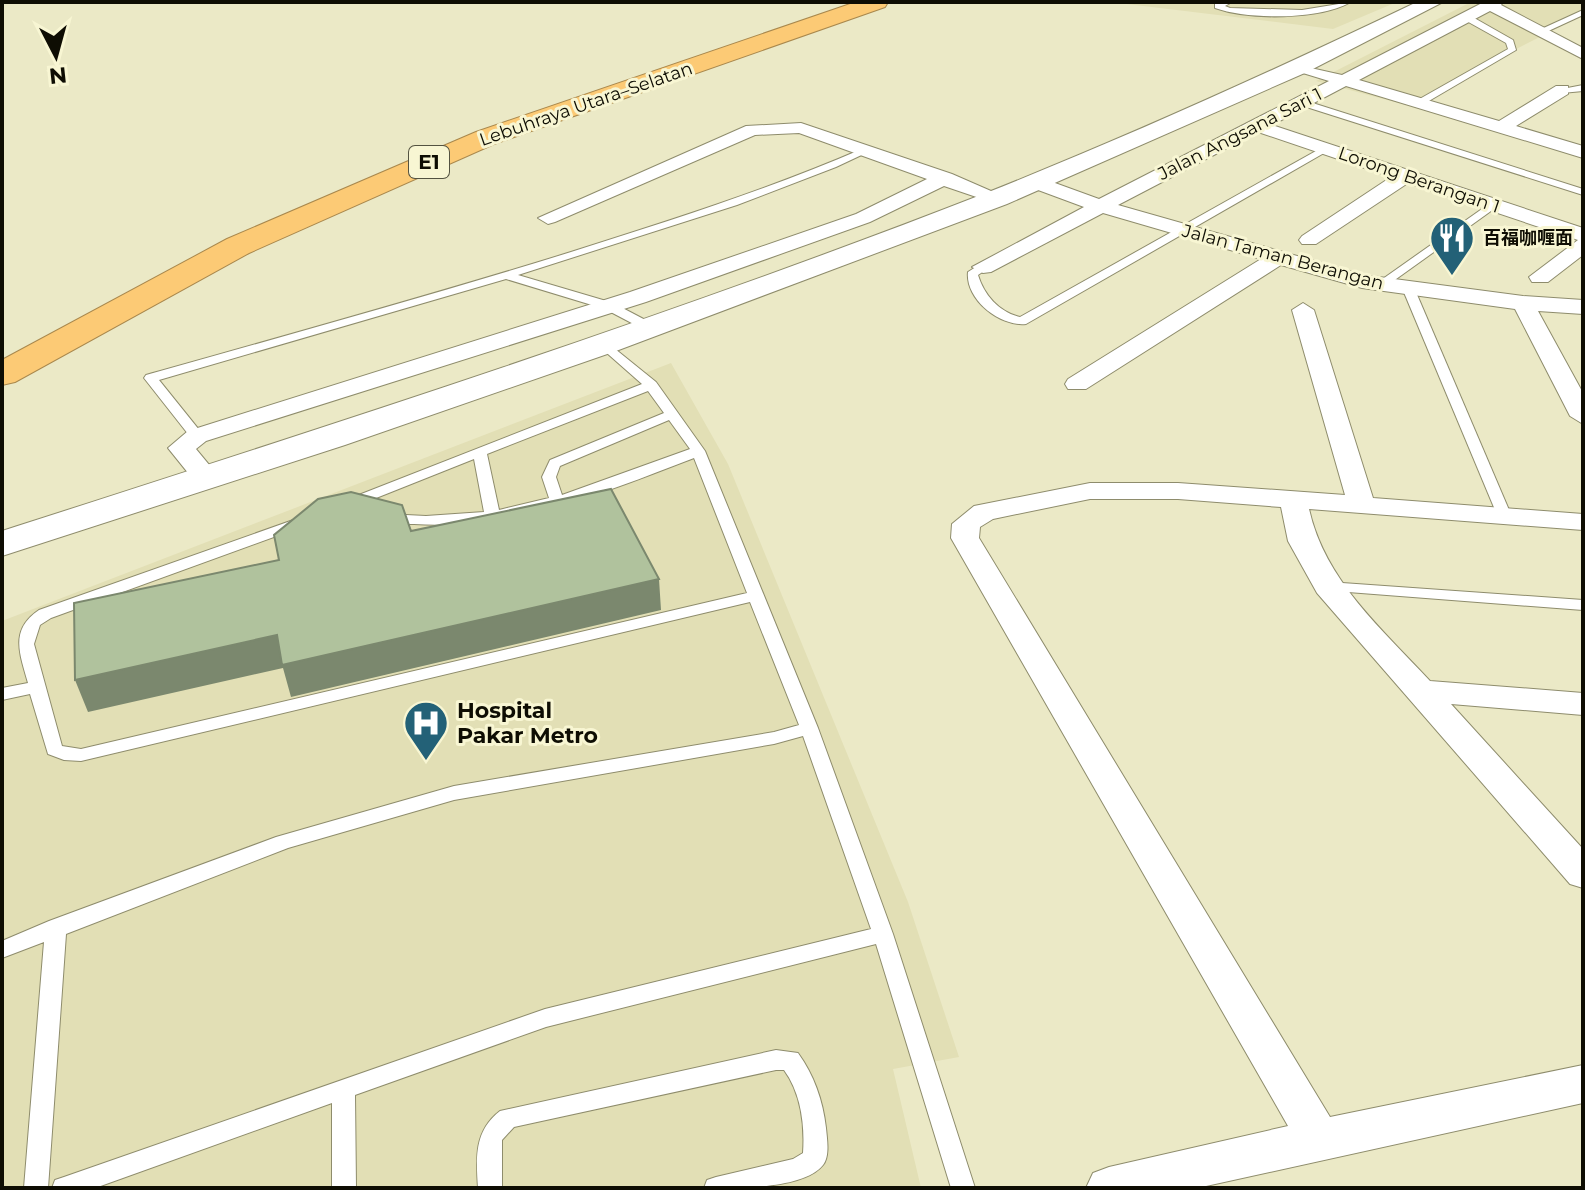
<svg xmlns="http://www.w3.org/2000/svg" width="1585" height="1190" font-family="Montserrat,'Noto Sans SC',sans-serif">
  <rect width="100%" height="100%" fill="#ebe9c6"/>
  <!-- built -->
  <g fill="#e2dfb5">
    <path d="M1110,2h287l-64,27z"/>
    <path d="M1471,2h112v13l-177,90 -90,-24z"/>
    <path d="M671,363l57,101 180,438 51,155 -66,12 28,119h-919v-567z"/>
  </g>
  <g fill="none" stroke-linecap="round" stroke-linejoin="round">
    <!-- service casing -->
    <g stroke="#8e8c6c" stroke-width="2">
      <g id="service">
        <path d="M1221,2h11l-7,4 5,2 72,2 49,-8c-32,18 -102,18 -136,6v-4z"/>
        <path d="M1583,10v5l-39,18 -7,-2z"/>
        <path d="M1463,15h6l44,25 3,10 -94,55h-6v-4l92,-52 -2,-6 -43,-24z"/>
        <path d="M1583,85v6l-21,2 -5,-3z"/>
        <path d="M1300,99l283,90v6l-286,-91 -2,-2z"/>
        <path d="M1323,147l8,2 -305,175c-26,3 -61,-25 -58,-52l11,-7h8v4l-9,6c6,20 21,37 42,42z"/>
        <path d="M862,149l8,2 -34,16 -99,38 -219,70 95,28 40,21v6h-8l-40,-21 -99,-30 -347,101 45,56 -7,4 -5,-1 -48,-61 2,-3c142,-40 284,-79 425,-123 98,-31 196,-62 291,-103z"/>
        <path d="M1489,204l9,2 -113,81h-8v-4z"/>
        <path d="M1409,286l6,4 97,227 -2,3h-10l-2,-3 -95,-227z"/>
        <path d="M604,340l52,42 49,69 113,277 75,206 82,254h-24l-75,-244 -330,83 -191,68 1,93h-24v-85l-237,85h-43l3,-8 9,-3 481,-168 326,-80 -68,-193 -29,8 -320,56 -166,48 -222,86 -18,254h-24l20,-246 -42,16v-17l47,-20 227,-84 178,-51 320,-54 25,-7 -49,-123 -669,159 -17,-1 -16,-6 -18,-60 -28,6v-12l26,-5c-8,-29 -19,-53 11,-73l260,-92 5,2 3,3 -3,3 -253,92 -11,7 -6,19 28,102 19,3 666,-156 -53,-135c-88,34 -184,73 -280,66 -12,0 -27,1 -35,-6l7,-4 40,2 58,-4 -10,-53 -118,47h-10l-2,-3 2,-3 296,-116 -42,-37 -2,-3zM648,391l16,22 -114,47 -8,17 7,21 -50,12 -12,-56zM669,420l21,29 -128,46 -6,-18 4,-11z"/>
        <path d="M1328,582l255,18v10l-261,-20 -2,-3z"/>
        <path d="M776,1050l22,3c16,22 25,48 28,75 1,11 4,28 -3,37 -20,25 -89,23 -119,23l3,-8 9,-3 77,-18 10,-6c2,-28 -2,-60 -19,-83h-8l-262,57 -12,13v48h-24c-2,-30 -4,-57 22,-77z"/>
      </g>
    </g>
    <!-- minor casing -->
    <g stroke="#8e8c6c" stroke-width="2">
      <g id="minor">
        <path d="M1484,2h19l-2,3 82,43v11l-93,-48 -131,69 140,41 57,-35h12v8l-52,32 67,20v12l-237,-72 -74,39 311,103v27l-35,27h-16l-3,-5 49,-37 -170,-57 -92,61h-14l-3,-4 3,-4 89,-59 -133,-45 -140,73 246,70 159,21 60,4v14l-45,-3 45,82v31l-13,-8 -55,-107 -153,-21 -81,-23 -195,124h-18l-3,-5 3,-5 193,-120 -158,-46 -112,59 -8,1 -11,-6 112,-60 -54,-20 -3,-4 3,-4h14l55,20 230,-118 -36,-11v-6l49,11z"/>
        <path d="M801,123l151,51 55,24 -10,6 -53,-18 -74,36 -224,80 -440,139 -10,8 24,29 -3,6h-20l-29,-36 20,-17 442,-139 226,-78 71,-35 -128,-46 -44,2 -200,87 -7,2 -10,-6 208,-92z"/>
        <path d="M1303,303l11,7 59,188 210,16v16l-274,-21c16,72 73,120 121,172l153,12v22l-132,-11 132,145v39l-13,-4 -253,-291 -29,-52 -7,-34 -103,-8h-88l-97,20 -13,8 -1,11 351,579 253,-52v38l-386,85h-111l7,-15 16,-6 179,-41 -337,-588 1,-14 22,-18 116,-23h88l167,12 -53,-185z"/>
      </g>
    </g>
    <!-- secondary casing -->
    <g stroke="#8e8c6c" stroke-width="2">
      <path id="secondary" d="M1417,2h26l-136,70 -300,132 -391,147 -271,94 -343,111v-25c330,-106 661,-212 984,-338 146,-58 289,-123 431,-191z"/>
    </g>
    <!-- motorway casing -->
    <g stroke="#a9884d" stroke-width="2">
      <path id="motorway" d="M856,2h32l-3,5 -391,137 -245,109 -234,129 -13,3v-25l225,-121 249,-107z"/>
    </g>
    <!-- service -->
    <use href="#service" fill="#fff" fill-rule="evenodd"/>
    <!-- minor -->
    <use href="#minor" fill="#fff" fill-rule="evenodd"/>
    <!-- secondary -->
    <use href="#secondary" fill="#fff" fill-rule="evenodd"/>
    <!-- motorway -->
    <use href="#motorway" fill="#fcca75" fill-rule="evenodd"/>
  </g>
  <!-- shaded-wall -->
  <path fill="#7b886e" d="M659,579l2,31 -370,87 -8,-29 -195,44 -13,-32 202,-45z"/>
  <!-- building -->
  <path fill="#b0c29d" stroke="#7b886e" stroke-width="2" d="M611,489l48,90 -377,86 -5,-30 -202,45 -1,-77 205,-43 -5,-25 44,-36 33,-7 51,13 9,26z"/>
  <!-- icons -->
  <defs>
    <g id="restaurant-pin" transform="scale(2.3)"><path d="M0 17L-7.5 6A9.5 9.5 0 1 1 7.5 6Z" fill="#236177" stroke="#f8f6d3"/><path d="M-5-6h1v4h1v-4h1v4h1v-4h1v5L-1.5 .5V6h-2V.5L-5-1ZM5-6V6H3V1.5H1.5Q1.5-4 5-6Z" fill="#fff"/></g>
    <g id="hospital-pin" transform="scale(2.3)"><path d="M0 17L-7.5 6A9.5 9.5 0 1 1 7.5 6Z" fill="#236177" stroke="#f8f6d3"/><path d="M-5-5h3v3.5h4V-5h3V5h-3V1.5h-4V5h-3Z" fill="#fff"/></g>
  </defs>
  <g fill-rule="evenodd">
    <use href="#restaurant-pin" x="1452" y="238"/>
    <use href="#hospital-pin" x="426" y="723"/>
  </g>
  <g text-anchor="middle" dominant-baseline="central" stroke-width="6" stroke-linejoin="round" paint-order="stroke">
    <!-- far-street labels -->
    <g font-size="18" fill="#0e0d03" stroke="#f8f6d3">
      <text transform="translate(586 104) rotate(-19)">Lebuhraya Utara–Selatan</text>
      <text transform="translate(1240 134) rotate(-27)">Jalan Angsana Sari 1</text>
      <text transform="translate(1419 180) rotate(19)">Lorong Berangan 1</text>
      <text transform="translate(1283 257) rotate(15)">Jalan Taman Berangan</text>
    </g>
    <!-- far-poi labels -->
    <g font-size="18" font-weight="bold" fill="#0e0d03" stroke="#f8f6d3" text-anchor="start">
      <text x="1483" y="238">百福咖喱面</text>
    </g>
    <!-- shield labels -->
    <rect fill="#f8f6d3" stroke="#545341" stroke-width="2" x="409" y="146" width="40" height="32" rx="6"/>
    <g font-size="20" font-weight="bold" fill="#0e0d03">
      <text x="429" y="162">E1</text>
    </g>
    <!-- poi labels -->
    <g font-size="22" font-weight="bold" fill="#0e0d03" stroke="#f8f6d3" text-anchor="start">
      <text x="457" y="710">Hospital<tspan x="457" dy="25">Pakar Metro</tspan></text>
    </g>
  </g>
  <!-- border -->
  <rect width="1585" height="1190" fill="none" stroke="#0e0d03" stroke-width="8"/>
  <!-- north arrow -->
  <g transform="translate(56 56) rotate(174)" stroke="#f8f6d3" stroke-width="6" paint-order="stroke">
  <path d="M0-6L14 30L0 20L-14 30Z" fill="#0e0d03"/>
  <text y="-12" font-size="22" font-weight="bold" text-anchor="middle" fill="#0e0d03">N</text>
  </g>
</svg>
